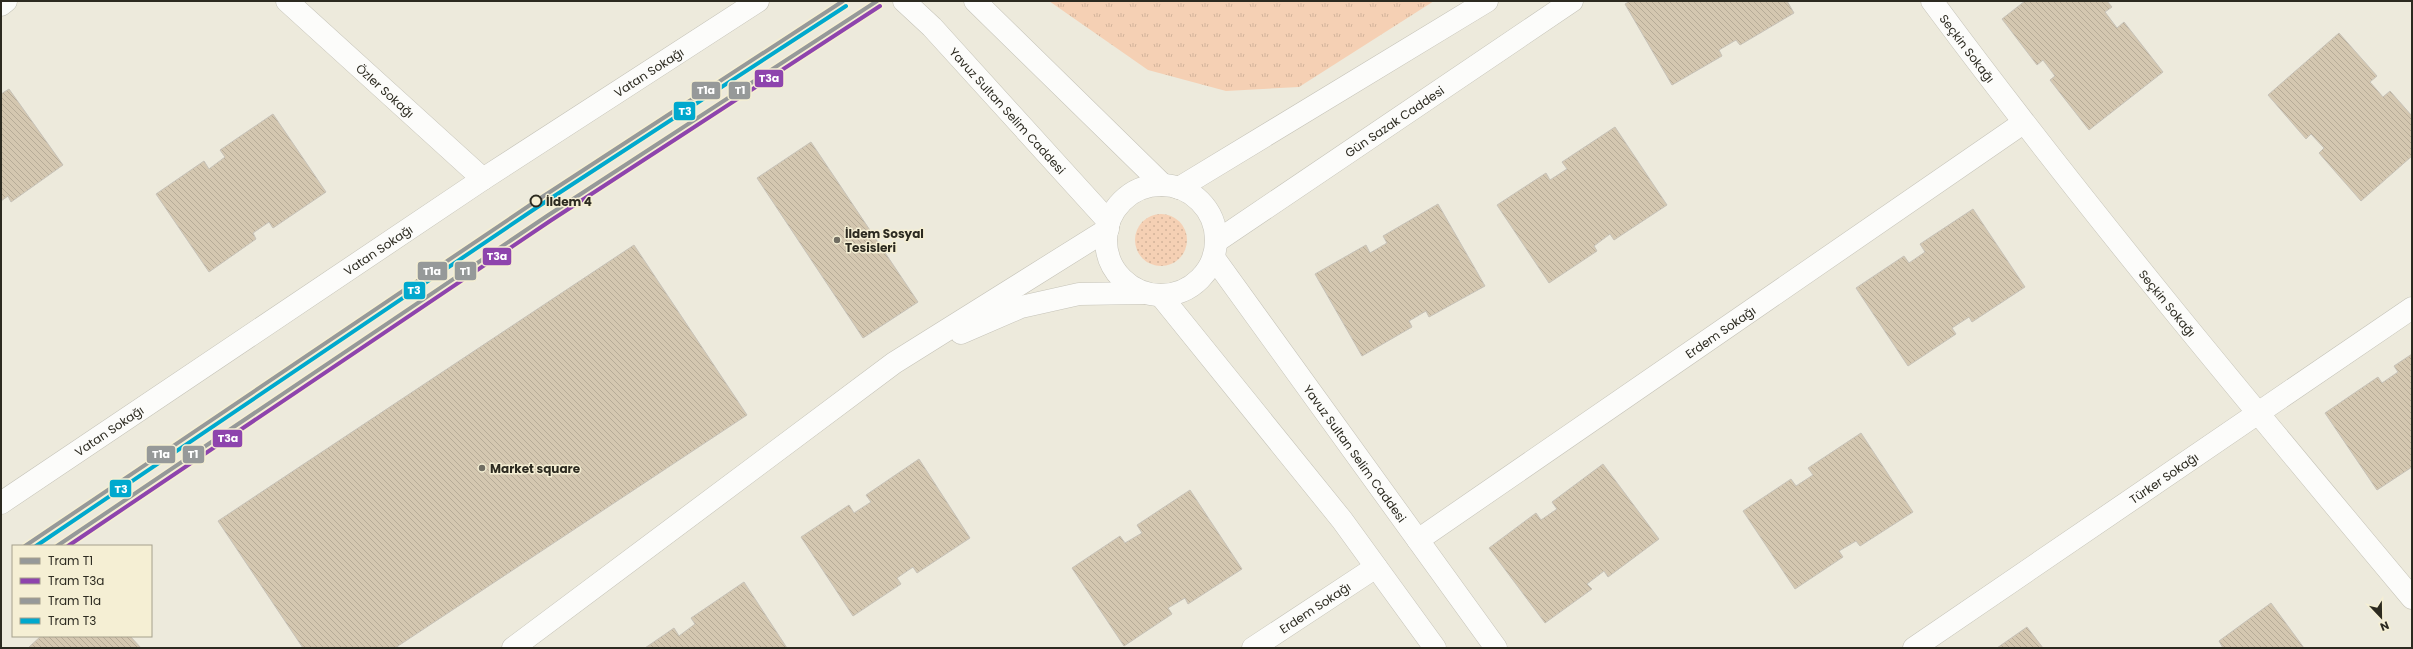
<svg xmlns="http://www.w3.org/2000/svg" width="2413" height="649" font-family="Poppins,sans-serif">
  <defs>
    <pattern id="grass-dots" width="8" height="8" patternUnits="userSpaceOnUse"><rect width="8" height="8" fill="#f5d0b4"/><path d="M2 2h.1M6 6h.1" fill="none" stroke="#d2b39a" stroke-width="1.8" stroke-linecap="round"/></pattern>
    <pattern id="park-tufts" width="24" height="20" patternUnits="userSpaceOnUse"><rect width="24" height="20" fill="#f5d0b4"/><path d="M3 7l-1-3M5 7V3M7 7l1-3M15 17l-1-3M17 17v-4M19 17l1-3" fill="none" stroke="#d2b39a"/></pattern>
    <pattern id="building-back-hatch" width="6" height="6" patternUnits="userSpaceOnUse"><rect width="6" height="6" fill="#d4c7b0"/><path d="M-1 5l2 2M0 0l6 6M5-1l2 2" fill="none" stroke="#b6ab97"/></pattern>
  </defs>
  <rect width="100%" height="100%" fill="#edeadc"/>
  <!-- grass -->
  <circle fill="url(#grass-dots)" cx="1161" cy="240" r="26"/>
  <!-- park -->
  <path fill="url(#park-tufts)" d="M1049,1h385l-135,86 -73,4 -78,-21z"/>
  <!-- building -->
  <g fill="url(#building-back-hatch)" stroke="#c7c2b8">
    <path d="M1630,1h157l7,12 -54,32 -4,-5 -17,10 3,6 -50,29 -47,-81z"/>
    <path d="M2025,1h82l5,6 -7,5 12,16 7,-6 39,50 -74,58 -39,-50 5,-4 -12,-16 -6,5 -35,-46z"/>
    <path d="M2339,33l38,43 -7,6 13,15 7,-6 22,25v40l-51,45 -42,-48 5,-5 -13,-14 -5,5 -38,-44z"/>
    <path d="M9,89l54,76 -52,37 -3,-6 -7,5v-107z"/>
    <path d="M273,114l53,78 -53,36 -4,-6 -16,11 3,6 -47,33 -53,-78 48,-33 5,8 16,-12 -5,-7z"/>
    <path d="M1615,127l52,78 -53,35 -4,-6 -16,12 3,5 -48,32 -52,-78 49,-32 4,7 17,-11 -5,-7z"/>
    <path d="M811,142l107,160 -55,36 -106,-160z"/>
    <path d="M1438,204l47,82 -56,31 -3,-6 -17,10 3,6 -50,29 -47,-82 51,-29 4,8 17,-10 -4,-7z"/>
    <path d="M1973,209l52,78 -53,35 -3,-5 -17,11 4,6 -48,32 -52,-78 48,-32 5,7 16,-11 -5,-8z"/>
    <path d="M634,245l113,170 -352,233h-92l-85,-127z"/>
    <path d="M2412,354v113l-35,23 -52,-77 53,-36 4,6 16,-11 -4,-6z"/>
    <path d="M1861,433l52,79 -53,34 -4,-5 -17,10 4,6 -48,32 -52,-78 48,-32 5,7 17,-11 -5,-7z"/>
    <path d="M919,459l51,79 -53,35 -4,-6 -16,11 4,6 -48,32 -52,-79 48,-32 5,8 17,-11 -5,-7z"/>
    <path d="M1603,464l56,75 -51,38 -4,-6 -17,13 5,5 -47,34 -56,-75 47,-35 5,7 16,-11 -5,-7z"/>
    <path d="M1190,490l52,79 -54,35 -3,-6 -17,10 4,6 -48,32 -52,-78 48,-32 5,7 17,-10 -5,-8z"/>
    <path d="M744,582l43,66h-142l29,-20 5,8 16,-12 -4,-6z"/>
    <path d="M2271,603l33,45h-81l-4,-7z"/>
    <path d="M2027,627l16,21h-46z"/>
    <path d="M41,636h89l11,12h-113z"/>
  </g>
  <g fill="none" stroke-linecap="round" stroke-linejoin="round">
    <!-- street casing -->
    <g stroke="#c5c3b8" stroke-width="23">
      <g id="street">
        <path id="s1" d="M287,1l196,178"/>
        <path id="s2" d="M1932,1c152,205 316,401 480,597"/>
        <path d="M1,5l5,-4"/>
        <path id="s3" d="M1,503l482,-324 275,-178"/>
        <path id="s4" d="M1418,540l605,-417"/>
        <path id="s5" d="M1253,648l123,-81"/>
        <path id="s6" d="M1914,648l498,-340"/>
      </g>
    </g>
    <!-- secondary casing -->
    <g stroke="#c5c3b8" stroke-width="23">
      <g id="secondary">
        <path id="s7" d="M904,1l28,26 177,195"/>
        <path d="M975,1l188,184"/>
        <circle cx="1161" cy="240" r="55"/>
        <path d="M1179,188l308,-187"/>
        <path id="s8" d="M1217,241l355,-240"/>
        <path id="s9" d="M1214,258l282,390"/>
        <path d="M1161,296l181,224 93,128"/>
        <path d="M961,333l60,-26 58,-13 64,-1"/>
        <path d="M513,648l381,-285 214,-134"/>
      </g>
    </g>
    <!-- street -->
    <use href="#street" stroke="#fcfcfa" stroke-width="22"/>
    <!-- secondary -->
    <use href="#secondary" stroke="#fcfcfa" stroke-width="22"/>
    <!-- tram-1 casing -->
    <g stroke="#f5efd4" stroke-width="7">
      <path id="tram-1" d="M57,546l490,-330 330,-215"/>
    </g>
    <!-- tram-2 casing -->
    <g stroke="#f5efd4" stroke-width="7">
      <path id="tram-2" d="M68,546l482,-325 330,-215"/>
    </g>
    <!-- tram-3 casing -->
    <g stroke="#f5efd4" stroke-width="7">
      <path id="tram-3" d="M25,546l511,-345 307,-200"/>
    </g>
    <!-- tram-4 casing -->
    <g stroke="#f5efd4" stroke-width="7">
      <path id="tram-4" d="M36,546l503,-340 307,-200"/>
    </g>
    <!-- tram-1 -->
    <use href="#tram-1" stroke="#969999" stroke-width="4"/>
    <!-- tram-2 -->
    <use href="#tram-2" stroke="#8e44ad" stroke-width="4"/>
    <!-- tram-3 -->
    <use href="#tram-3" stroke="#969999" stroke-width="4"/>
    <!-- tram-4 -->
    <use href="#tram-4" stroke="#00a9ce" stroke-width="4"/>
  </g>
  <!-- markers -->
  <circle fill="#f5efd4" stroke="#2c2a20" stroke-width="2" cx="536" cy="201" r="5.5"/>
  <g fill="#706d62" stroke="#f5efd4" stroke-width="1.5">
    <circle cx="837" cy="240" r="4"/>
    <circle cx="482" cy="468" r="4"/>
  </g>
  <g text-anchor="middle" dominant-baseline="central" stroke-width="3" stroke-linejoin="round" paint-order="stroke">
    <!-- street labels -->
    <g font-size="12" fill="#2c2a20" stroke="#f5efd4">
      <text stroke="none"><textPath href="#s2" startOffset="59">Seçkin Sokağı</textPath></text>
      <text stroke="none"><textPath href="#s3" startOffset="778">Vatan Sokağı</textPath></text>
      <text stroke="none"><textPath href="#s1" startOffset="133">Özler Sokağı</textPath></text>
      <text stroke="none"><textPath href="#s7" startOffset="151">Yavuz Sultan Selim Caddesi</textPath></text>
      <text stroke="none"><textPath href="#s8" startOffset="214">Gün Sazak Caddesi</textPath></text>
      <text stroke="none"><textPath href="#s3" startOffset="454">Vatan Sokağı</textPath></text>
      <text stroke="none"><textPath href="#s2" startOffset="383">Seçkin Sokağı</textPath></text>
      <text stroke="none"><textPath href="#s4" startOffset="367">Erdem Sokağı</textPath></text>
      <text stroke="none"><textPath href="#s3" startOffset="130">Vatan Sokağı</textPath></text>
      <text stroke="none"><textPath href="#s9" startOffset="241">Yavuz Sultan Selim Caddesi</textPath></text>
      <text stroke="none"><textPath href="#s6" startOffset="302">Türker Sokağı</textPath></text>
      <text stroke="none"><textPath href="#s5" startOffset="74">Erdem Sokağı</textPath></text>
    </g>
    <!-- stop labels -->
    <g font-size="12" font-weight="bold" fill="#2c2a20" stroke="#f5efd4" text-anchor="start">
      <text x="546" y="201">İldem 4</text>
    </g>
    <!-- poi labels -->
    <g font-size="12" font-weight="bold" fill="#2c2a20" stroke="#f5efd4" text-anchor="start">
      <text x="845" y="233">İldem Sosyal<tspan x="845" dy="14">Tesisleri</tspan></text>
      <text x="490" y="468">Market square</text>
    </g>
  </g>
  <g stroke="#f5efd4" stroke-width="1.5">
    <rect x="754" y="69" width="30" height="19" rx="4" fill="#8e44ad"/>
    <rect x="691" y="81" width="30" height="19" rx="4" fill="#969999"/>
    <rect x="728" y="81" width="23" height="19" rx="4" fill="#969999"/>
    <rect x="673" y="101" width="23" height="20" rx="4" fill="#00a9ce"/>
    <rect x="482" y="247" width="30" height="19" rx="4" fill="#8e44ad"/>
    <rect x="417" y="261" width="31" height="20" rx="4" fill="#969999"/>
    <rect x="454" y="261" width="23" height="20" rx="4" fill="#969999"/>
    <rect x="403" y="281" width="23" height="19" rx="4" fill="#00a9ce"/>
    <rect x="212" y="429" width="31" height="19" rx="4" fill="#8e44ad"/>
    <rect x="146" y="445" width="30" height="19" rx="4" fill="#969999"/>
    <rect x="182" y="445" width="23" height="19" rx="4" fill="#969999"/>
    <rect x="109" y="479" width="23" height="19" rx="4" fill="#00a9ce"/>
  </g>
  <g font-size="11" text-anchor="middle" font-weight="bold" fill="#fff">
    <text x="769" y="82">T3a</text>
    <text x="706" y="94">T1a</text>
    <text x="740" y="94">T1</text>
    <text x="685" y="115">T3</text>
    <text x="497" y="260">T3a</text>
    <text x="432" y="275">T1a</text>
    <text x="465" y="275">T1</text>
    <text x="414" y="294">T3</text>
    <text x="228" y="442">T3a</text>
    <text x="161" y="458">T1a</text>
    <text x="193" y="458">T1</text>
    <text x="121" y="493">T3</text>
  </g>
  <!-- border -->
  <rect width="2413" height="649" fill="none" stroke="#2c2a20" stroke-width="4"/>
  <!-- legend -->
  <rect x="12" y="545" width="140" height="92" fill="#f5efd4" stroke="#a5a08c"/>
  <rect x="20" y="558" width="20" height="6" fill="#969999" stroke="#a5a08c"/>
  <text x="48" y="565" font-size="12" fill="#2c2a20">Tram T1</text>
  <rect x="20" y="578" width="20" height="6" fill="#8e44ad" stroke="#a5a08c"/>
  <text x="48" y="585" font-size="12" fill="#2c2a20">Tram T3a</text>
  <rect x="20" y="598" width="20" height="6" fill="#969999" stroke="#a5a08c"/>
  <text x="48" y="605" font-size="12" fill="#2c2a20">Tram T1a</text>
  <rect x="20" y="618" width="20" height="6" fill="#00a9ce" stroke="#a5a08c"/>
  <text x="48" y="625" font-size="12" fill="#2c2a20">Tram T3</text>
  <!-- north arrow -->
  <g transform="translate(2381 617) rotate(158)" stroke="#f5efd4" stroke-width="3" paint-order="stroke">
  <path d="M0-3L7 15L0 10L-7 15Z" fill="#2c2a20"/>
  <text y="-6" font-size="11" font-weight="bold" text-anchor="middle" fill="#2c2a20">N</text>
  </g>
</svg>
